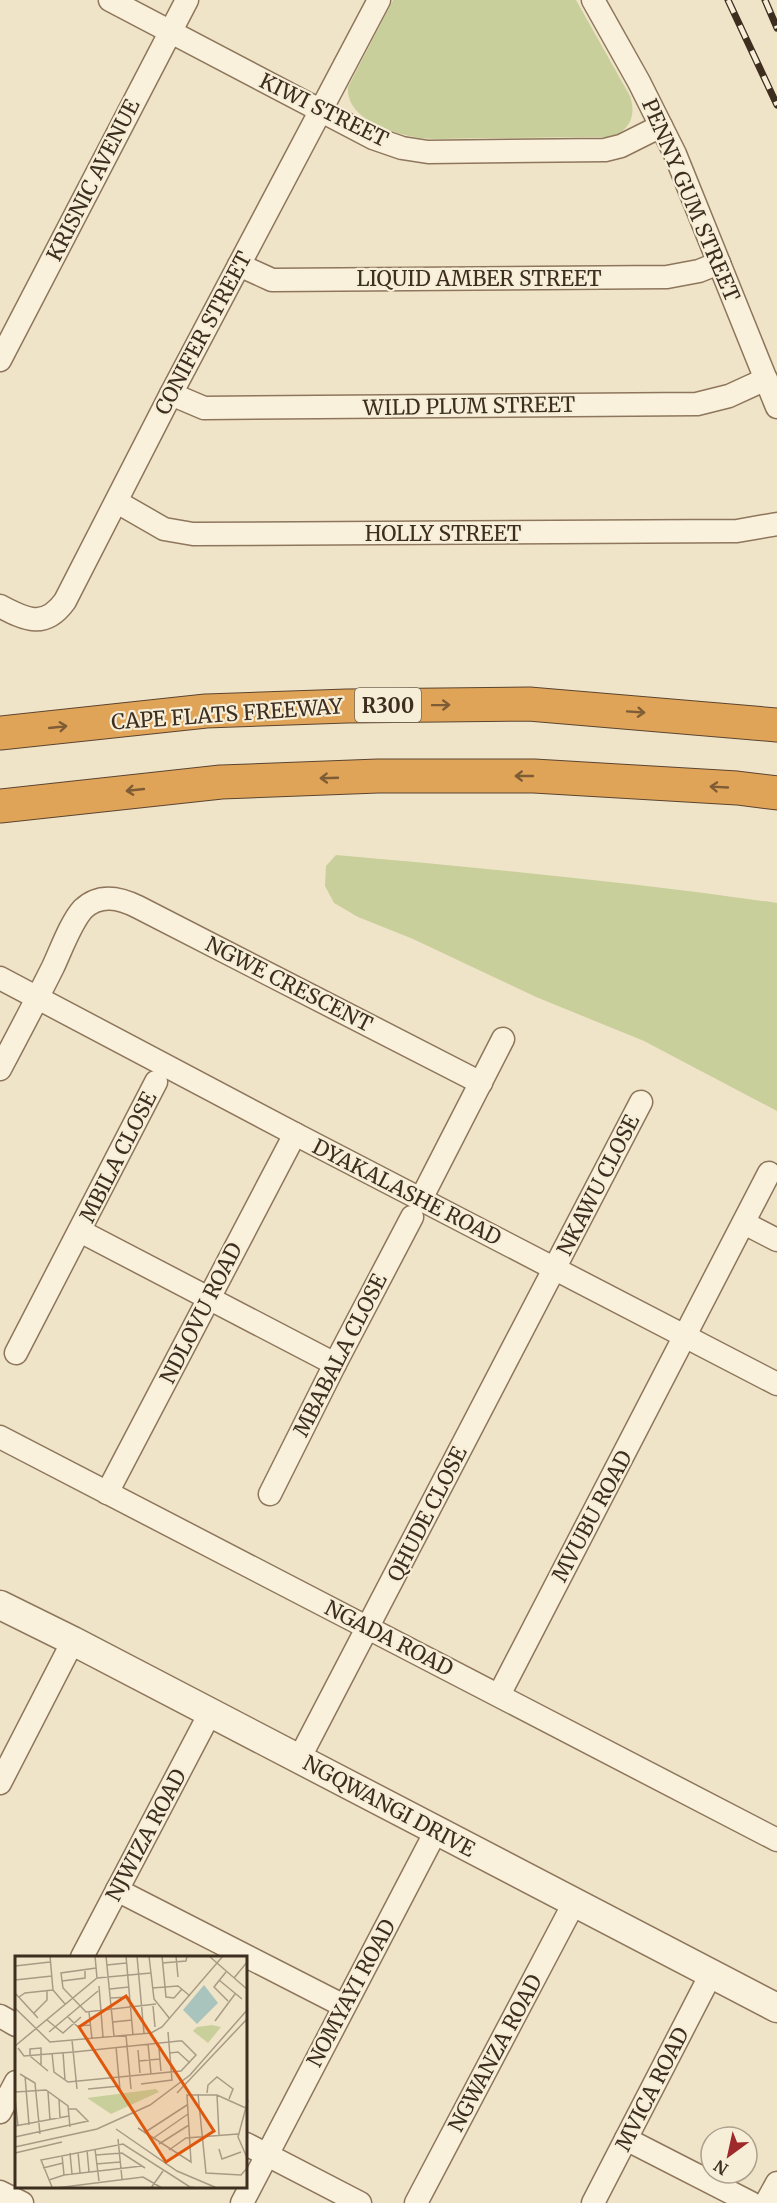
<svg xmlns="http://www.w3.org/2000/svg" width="777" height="2203" font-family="Merriweather,serif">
  <rect width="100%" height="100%" fill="#f0e4c8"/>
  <!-- green -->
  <g fill="#c9cf9b">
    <path d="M393,0h183l54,96c7,20 -1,37 -22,41 -41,0 -83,1 -124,1 -21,0 -44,2 -65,0 -26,-4 -74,-19 -71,-51z"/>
    <path d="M336,855c147,13 295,27 441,48v208l-133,-70 -108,-44 -123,-58 -55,-22 -24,-14 -9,-17 1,-20z"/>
  </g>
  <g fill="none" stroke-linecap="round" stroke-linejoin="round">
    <!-- minor casing -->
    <g stroke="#8d765c" stroke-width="25">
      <g id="minor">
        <path d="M110,0l263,138 29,10 26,4 177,-2 16,-4 40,-20"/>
        <path d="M593,0l46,82 36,72 102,253"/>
        <path d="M239,265l33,15 395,-3 32,-6 20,-8"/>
        <path d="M0,360l187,-360"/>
        <path d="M171,394l33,14 493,-4 32,-8 37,-17"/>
        <path d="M117,502l47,27 29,5 544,-3 40,-7"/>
        <path d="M0,606c26,14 45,23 65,-5l106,-207 208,-394"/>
        <path d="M0,978l295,156 482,250"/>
        <path d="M0,1069c18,-34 36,-68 53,-102 8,-17 18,-45 30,-58 17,-16 37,-11 55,-2l343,176"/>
        <path d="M421,1199l82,-160"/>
        <path d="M744,1223l33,17"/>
        <path d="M80,1231l255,133"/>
        <path d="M16,1353l140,-271"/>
        <path d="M0,1437l777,403"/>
        <path d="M107,1493l188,-359"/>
        <path d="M270,1494l65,-130 77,-147"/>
        <path d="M499,1695l270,-522"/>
        <path d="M299,1759l342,-657"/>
        <path d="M0,1783l73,-142"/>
        <path d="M117,1890l227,116"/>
        <path d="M82,1957l128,-244"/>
        <path d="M0,2016l16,9"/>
        <path d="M0,2112l16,-30"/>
        <path d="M626,2139l125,64"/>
        <path d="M246,2144l114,59"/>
        <path d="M0,2192l22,11"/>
        <path d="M242,2203l194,-372"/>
        <path d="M416,2203l158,-300"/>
        <path d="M593,2203l118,-229"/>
        <path d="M766,2203l11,-20"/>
      </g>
    </g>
    <!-- tertiary casing -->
    <g stroke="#8d765c" stroke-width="31">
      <path id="tertiary" d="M0,1605l73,36 704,367"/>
    </g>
    <!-- motorway casing -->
    <g stroke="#5b4430" stroke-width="35">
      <g id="motorway">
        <path d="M0,733l206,-22 141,-5 182,-2 248,21"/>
        <path d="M0,806l221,-24 157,-6h156l203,12 40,5"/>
      </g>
    </g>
    <!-- minor -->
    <use href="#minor" stroke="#faf1dc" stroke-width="22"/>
    <!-- tertiary -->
    <use href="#tertiary" stroke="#faf1dc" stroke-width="28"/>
    <!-- motorway -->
    <use href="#motorway" stroke="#e0a458" stroke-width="33"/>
    <!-- rail casing -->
    <g stroke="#3d2e20" stroke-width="7">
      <g id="rail">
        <path d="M728,0l49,105"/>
        <path d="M765,0l12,28"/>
      </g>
    </g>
    <!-- rail -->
    <use href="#rail" stroke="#f7eed8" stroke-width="4.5" stroke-dasharray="14" stroke-linecap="butt"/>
  </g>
  <!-- one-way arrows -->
  <defs><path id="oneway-shaft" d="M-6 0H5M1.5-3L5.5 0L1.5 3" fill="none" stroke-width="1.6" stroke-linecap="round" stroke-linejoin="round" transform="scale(1.5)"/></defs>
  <g stroke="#7e5d36">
    <use href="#oneway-shaft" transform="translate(441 705) rotate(-1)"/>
    <use href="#oneway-shaft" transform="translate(636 712) rotate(4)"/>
    <use href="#oneway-shaft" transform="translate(58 727) rotate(-6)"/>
    <use href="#oneway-shaft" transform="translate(524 776) rotate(-180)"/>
    <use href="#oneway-shaft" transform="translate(329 778) rotate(178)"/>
    <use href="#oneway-shaft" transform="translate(719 787) rotate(-177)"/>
    <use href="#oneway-shaft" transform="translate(135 790) rotate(174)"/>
  </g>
  <g text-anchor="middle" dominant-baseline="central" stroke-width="4.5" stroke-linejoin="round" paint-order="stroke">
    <!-- shield labels -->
    <rect fill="#f7eed8" stroke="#756857" stroke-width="1.5" x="355" y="688" width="66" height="34" rx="4.5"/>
    <g font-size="20" font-weight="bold" fill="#3d2e20">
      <text x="388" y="705">R300</text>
    </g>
    <!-- street labels -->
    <g font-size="21" fill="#3d2e20" stroke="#f7eed8">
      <text transform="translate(324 110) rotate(26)">KIWI STREET</text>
      <text transform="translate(93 180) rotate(-63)">KRISNIC AVENUE</text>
      <text transform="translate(691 200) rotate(67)">PENNY GUM STREET</text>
      <text x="479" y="278">LIQUID AMBER STREET</text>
      <text transform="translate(203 333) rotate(-62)">CONIFER STREET</text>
      <text transform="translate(469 406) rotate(-1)">WILD PLUM STREET</text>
      <text x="443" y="533">HOLLY STREET</text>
      <text transform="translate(227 714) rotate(-4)">CAPE FLATS FREEWAY</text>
      <text transform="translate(289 984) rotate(27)">NGWE CRESCENT</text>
      <text transform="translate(118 1157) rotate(-63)">MBILA CLOSE</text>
      <text transform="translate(598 1185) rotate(-63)">NKAWU CLOSE</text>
      <text transform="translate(407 1192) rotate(27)">DYAKALASHE ROAD</text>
      <text transform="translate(201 1313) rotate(-63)">NDLOVU ROAD</text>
      <text transform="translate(340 1355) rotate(-63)">MBABALA CLOSE</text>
      <text transform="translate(427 1514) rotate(-63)">QHUDE CLOSE</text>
      <text transform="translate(592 1516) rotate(-62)">MVUBU ROAD</text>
      <text transform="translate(389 1638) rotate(27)">NGADA ROAD</text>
      <text transform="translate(389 1806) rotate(28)">NGQWANGI DRIVE</text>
      <text transform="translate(146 1835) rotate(-62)">NJWIZA ROAD</text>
      <text transform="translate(351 1993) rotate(-62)">NOMYAYI ROAD</text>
      <text transform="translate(495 2053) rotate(-62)">NGWANZA ROAD</text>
      <text transform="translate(652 2089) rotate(-63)">MVICA ROAD</text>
    </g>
  </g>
  <!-- overview -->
  <g transform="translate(15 1956)">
    <rect width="232" height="232" fill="#f0e4c8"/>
    <path d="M197,69l9,2 -13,16 -15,-12 4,-4zM141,133l3,3 -48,22 -24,-16z" fill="#c9cf9b"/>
    <path d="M189,29l14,18 -21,21 -14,-14z" fill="#a9c4bc"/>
    <path fill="none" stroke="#a89b85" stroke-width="1.5" d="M35,0l3,34M80,0l2,22M91,0l8,80M111,0l7,79M122,0l7,77M134,0l5,43 16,20M147,0l4,41 8,1 8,-9M161,0l2,21M194,0l39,34M147,7l24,-2 1,-5M92,9l19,-2M0,10l35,-4M81,12l-35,5 2,15 23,24 70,-8M211,16l-12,15 14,14M219,22l14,-17M0,24l37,-4M204,24l23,19M47,25l23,-3v-9M84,30l4,51M137,32l26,-2 12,10M95,33l19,-2M38,34l12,14M0,37l23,25M4,41l6,-4 28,-3M96,42l18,-1M138,50l2,21M0,52l35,34 101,-9 11,-6 61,-71M74,56l3,27M19,57l13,-13v-9M52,60l10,10 13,-1M32,64l16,13 18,-16M200,65l20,-27M98,66l19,-2M34,76l49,-41M111,79l5,54M57,84l5,49M133,88l3,30M0,90l82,-68 54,-5M101,91l4,43M3,92l6,8 24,-2 26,-2 105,-11h3l14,14 -15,16 -113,11 -14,-10 -2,-19M144,93l2,22M123,94l2,23M48,96l2,28M155,97l8,-1 12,11M15,100v-7l11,-1v17M15,100l18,15M124,105l21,-2M5,118l15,9 5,51M10,120l4,49M126,128l31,-4 -4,-48M73,133l32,-3M0,136l31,-2 22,16 2,21M33,136l2,28M162,137l71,-75M192,137l1,-8 9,-8 16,12 -4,10M183,138l8,79 35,2 7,-8M202,139l2,40M0,142l3,28M44,143l1,19M233,144l-10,37 10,23M0,170l54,-10M123,172l53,34 -4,-67h30l31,14M101,173l61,42 40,17M129,177l43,-28M0,181l73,-16 -12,-12h-8M103,183l4,40M137,183l36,-25M144,188l30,-19M0,191l82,-18 53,-24 40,-30 58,-66M80,193l4,32M204,193l3,10 19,-7M72,194l2,22M154,194l17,-12 52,-4M63,196l2,21M0,197l47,-11M55,197l2,21M47,199l2,20M81,199l26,-2 23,15M81,208l24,-2M28,212l20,-5M34,224l15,-5 78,-9M37,231l-11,-27 82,-16 67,43 7,1M41,232l87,-11 19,11M136,232l12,-17"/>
    <path fill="#df570d" fill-opacity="0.15" stroke="#df570d" stroke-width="3" d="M111,40l88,135 -48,31 -87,-135z"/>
    <rect width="232" height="232" fill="none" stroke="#3d2e20" stroke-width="3"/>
  </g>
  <!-- north arrow -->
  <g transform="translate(729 2155) rotate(213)"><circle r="28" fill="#f7eed8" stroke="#ada18e" stroke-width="1.5"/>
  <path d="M0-4.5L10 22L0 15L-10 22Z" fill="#9e2a2b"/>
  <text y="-9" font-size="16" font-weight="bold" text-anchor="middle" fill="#3d2e20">N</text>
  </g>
</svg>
